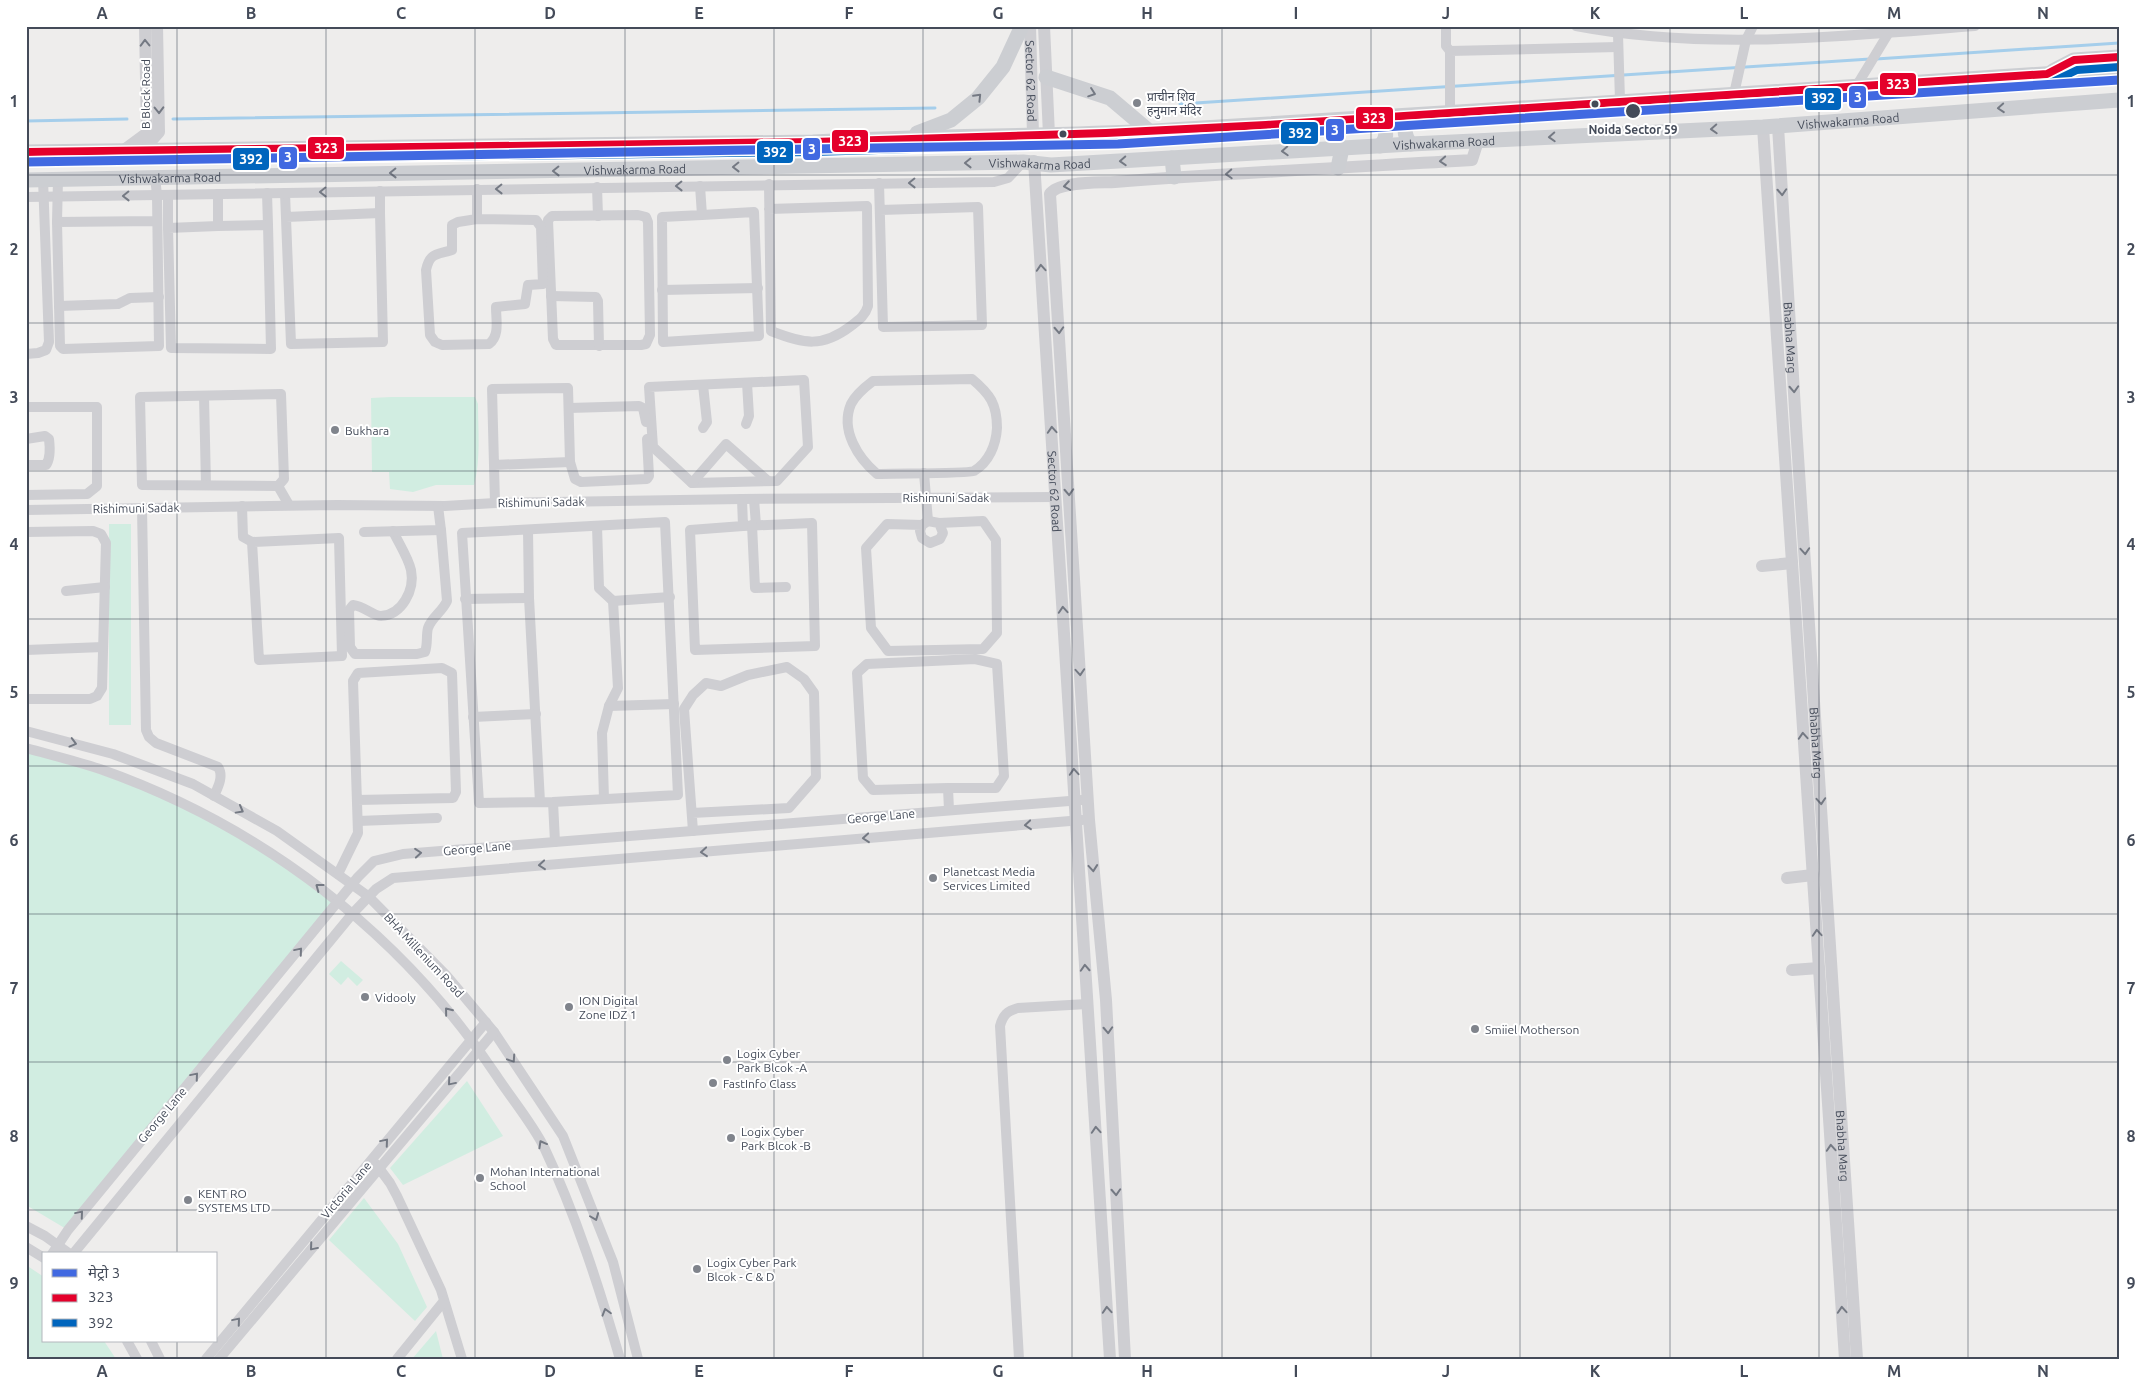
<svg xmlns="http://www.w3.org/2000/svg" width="2145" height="1385" font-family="Ubuntu,'Noto Sans Devanagari',sans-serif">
  <rect width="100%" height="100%" fill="#eeedec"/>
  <!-- green -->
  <g fill="#d1ede1">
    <path d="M391,397h84l3,7c0,27 3,55 -4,81h-38l-23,7 -23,-3 -1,-17h-17l-1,-74z"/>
    <rect x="109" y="524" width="22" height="201"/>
    <path d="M26,748l149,52 84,45 80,57 -271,328 -42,-25z"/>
    <path d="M341,961l22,19 -6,6 -9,-9 -7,8 -12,-11z"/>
    <path d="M467,1081l36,55 -100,49 -13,-17z"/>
    <path d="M364,1198l34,46 29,63 -12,14 -86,-81z"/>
    <path d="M26,1265l18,12v64h60l12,18h-90z"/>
    <path d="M436,1331l7,28h-31z"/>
  </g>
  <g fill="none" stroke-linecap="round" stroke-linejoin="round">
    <!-- stream -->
    <g stroke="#a5ceeb" stroke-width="3">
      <path d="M1876,59l243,-16"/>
      <path d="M1180,104l690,-45"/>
      <path d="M173,119l762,-11"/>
      <path d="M26,121l101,-2"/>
    </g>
    <!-- minor -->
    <g stroke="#ceced2" stroke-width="10">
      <path d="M1446,26v20l4,5"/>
      <path d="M1576,26c131,25 268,10 399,0"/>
      <path d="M1857,85l34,-56"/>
      <path d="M1734,94l12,-54 7,-14"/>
      <path d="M1620,101l-2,-67 3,-8"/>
      <path d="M1450,113v-62l168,-4"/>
      <path d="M155,177l2,18 2,151 -96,3 -3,-3 -3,-124 100,-1"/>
      <path d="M879,183l4,144 99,-2 -4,-118 -98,3"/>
      <path d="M769,184l2,147c33,13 51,17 80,-5 8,-6 14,-10 17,-20l-1,-100 -98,3"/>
      <path d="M700,186l2,29 52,-3 5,124 -96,6 -1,-125 40,-2"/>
      <path d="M597,187l1,29"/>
      <path d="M380,191v22"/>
      <path d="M267,193l1,32"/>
      <path d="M285,193l6,151 92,-2 -3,-129 -94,4"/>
      <path d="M218,194v32l-50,2 3,120 100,1 -3,-124 -50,1"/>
      <path d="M168,195v33"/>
      <path d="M26,197l968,-15 14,-4 15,-16"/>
      <path d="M638,215l8,2 2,5 2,113 -4,9 -5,1h-85l-3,-6 -5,-119 4,-4z"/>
      <path d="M477,219l59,1 5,7 2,57 -15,1 -3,19 -29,3c0,13 4,29 -7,37l-47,1 -7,-3 -5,-7 -4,-65c4,-18 11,-15 26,-20v-25l6,-3 19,-3v-30"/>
      <path d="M57,222l1,-43"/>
      <path d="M662,290l96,-2"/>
      <path d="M551,296l45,1 2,4 1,45"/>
      <path d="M59,306l59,-2 12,-6 29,-1"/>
      <path d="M26,354l12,-1 8,-3 3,-8 -6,-163"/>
      <path d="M972,379c18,15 25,25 25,49 -1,17 -8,34 -23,43 -7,3 -83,2 -97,3 -19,-16 -37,-44 -26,-70 5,-10 14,-17 22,-23z"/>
      <path d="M804,380l4,67 -31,34 -85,2 -39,-36 -4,-60z"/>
      <path d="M204,396l2,89"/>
      <path d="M26,407h71v79l-10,8 -61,1"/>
      <path d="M569,408l70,-2 4,2 3,14"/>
      <path d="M746,424l3,-8 -2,-33"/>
      <path d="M703,428l4,-6 -4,-37"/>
      <path d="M26,439l19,-3 4,3c1,8 2,19 -3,26h-20"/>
      <path d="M570,462l5,17 6,3 66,-3 2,-3 -2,-37"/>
      <path d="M494,465l76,-3 -2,-74 -76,1 3,114"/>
      <path d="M924,473l4,48"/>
      <path d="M692,483l34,-39 42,37"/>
      <path d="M278,486l6,-7 -3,-85 -141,3 2,88 136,1 11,19"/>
      <path d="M742,499l1,27 69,-3 3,123 -120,4 -5,-120 53,-4"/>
      <path d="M754,499l2,26"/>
      <path d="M242,506l1,31 9,5 7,118 83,-4 -3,-118 -87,4"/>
      <path d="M142,508l4,222 3,7 7,6 62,24c6,9 0,20 -4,29"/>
      <path d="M26,510l311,-5 108,1 50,-3 247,-4 314,-2"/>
      <path d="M752,525l3,63 31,-1"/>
      <path d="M922,525l-35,-1 -21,24 5,80 17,23 95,-2 14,-16 -1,-93 -13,-19 -44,2 -11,-2 -6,4 -2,6 2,7 8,5 10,-4 3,-6 -4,-10"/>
      <path d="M597,526l2,62 14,13 5,87 -9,18 -7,27 2,66"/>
      <path d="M528,530l1,68 11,204"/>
      <path d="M393,531c6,13 15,26 18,39 4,20 -9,45 -30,46 -8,0 -17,-10 -28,-11l-4,5 1,37 5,7h62l8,-2c3,-8 1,-17 3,-24 4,-11 14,-16 19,-27l-6,-71"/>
      <path d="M26,532l67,-1 8,3 5,9 -4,145 -5,8 -7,3h-64"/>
      <path d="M364,532l77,-2 -3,-24"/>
      <path d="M66,591l39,-4"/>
      <path d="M465,599l64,-1"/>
      <path d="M613,601l57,-4"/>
      <path d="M26,650l77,-3"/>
      <path d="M609,706l65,-2"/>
      <path d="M473,717l63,-3"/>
      <path d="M26,731l87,23 80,30 84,47 91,65 78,79 48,57 69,104 50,126 25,97"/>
      <path d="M26,748c25,7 50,13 74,21 162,57 301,164 396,306 15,23 36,48 48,72 32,68 55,140 76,212"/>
      <path d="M948,788h48l8,-12 -7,-112 -22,-5 -108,5 -10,9 6,105 10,12 75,-2 1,22"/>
      <path d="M553,802l125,-7 -13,-273 -203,11 17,270 74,-1 2,40"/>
      <path d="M692,813l97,-5 27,-31 -2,-84 -10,-14 -17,-12 -39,8 -27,11 -15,-3 -13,12 -9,14 9,122"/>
      <path d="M358,821l79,-3"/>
      <path d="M338,874l20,-41 -5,-152 5,-8 84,-5 10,5 4,119 -3,6 -96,2"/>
      <path d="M376,1164l14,19 7,13 44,94 21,69"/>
      <path d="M26,1226l19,10 25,18"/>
      <path d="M26,1247l18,11"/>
      <path d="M52,1254l16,-24 290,-353 16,-16 29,-7 679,-54"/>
      <path d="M73,1254l280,-341 23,-24 17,-11 689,-58"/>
      <path d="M127,1341l10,18"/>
      <path d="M151,1341l9,18"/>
      <path d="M206,1359l280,-337"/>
      <path d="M219,1359l275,-327"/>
      <path d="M397,1359l47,-58"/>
      <path d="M1019,1359l-19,-333c3,-11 7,-15 18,-18l69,-4"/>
    </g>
    <!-- tertiary -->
    <g stroke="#ceced2" stroke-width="12">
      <path id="s1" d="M1030,26l3,109"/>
      <path d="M1044,26l5,109"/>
      <path id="s2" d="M1778,126l18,300 61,933"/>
      <path d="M1763,127l82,1232"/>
      <path d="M124,150l23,-17 -2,-107"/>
      <path d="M143,150l16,-18 -2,-106"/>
      <path id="s3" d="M1034,161l76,1198"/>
      <path d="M1762,566l30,-3"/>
      <path d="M1787,878l26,-3"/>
      <path d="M1792,970l27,-2"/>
      <path d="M1125,1359l-19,-359 -17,-180 -39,-626c8,-13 51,-11 65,-12 119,-9 238,-15 357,-22l6,-19"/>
    </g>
    <!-- secondary -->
    <g stroke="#ccced2" stroke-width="15">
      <path d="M2053,71l21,-11 45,-3"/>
      <path d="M1046,77l64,21 39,33"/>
      <path d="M1411,116c-8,9 -8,19 0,28"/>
      <path d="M1377,118c10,8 12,19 3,28"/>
      <path d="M917,133l34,-13 27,-22 25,-31 19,-41"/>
      <path d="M26,152l787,-10c114,-7 227,-5 341,-11 322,-18 643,-42 965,-62"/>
      <path d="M1172,158l2,19"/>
      <path d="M1338,168l4,-20"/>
      <path id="s4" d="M26,180l997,-18 28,3 360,-21 352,-17 356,-27"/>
    </g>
    <!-- bus-1 casing -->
    <g stroke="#fff" stroke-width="11">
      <path id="bus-1" d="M26,152l787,-10 293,-9 160,-8 781,-51 27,-14 45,-3"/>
    </g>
    <!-- bus-2 casing -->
    <g stroke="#fff" stroke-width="11">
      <path id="bus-2" d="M26,162l787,-10 293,-9 160,-8 782,-51 29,-14 42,-3"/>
    </g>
    <!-- bus-1 -->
    <use href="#bus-1" stroke="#e4002b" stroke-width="8"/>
    <!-- bus-2 -->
    <use href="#bus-2" stroke="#0065bd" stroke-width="8"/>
    <!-- metro-1 casing -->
    <g stroke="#fff" stroke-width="12">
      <path id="metro-1" d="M26,162l1092,-18 1001,-64"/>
    </g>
    <!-- metro-1 -->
    <use href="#metro-1" stroke="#4169e1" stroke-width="9"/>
  </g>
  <!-- one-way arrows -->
  <defs><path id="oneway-chevron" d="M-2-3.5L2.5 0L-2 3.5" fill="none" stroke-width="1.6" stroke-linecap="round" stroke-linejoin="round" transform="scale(1.25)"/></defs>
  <g stroke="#747983">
    <use href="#oneway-chevron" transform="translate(145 43) rotate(-91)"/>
    <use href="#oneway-chevron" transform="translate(1092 93) rotate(19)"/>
    <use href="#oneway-chevron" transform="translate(978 97) rotate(-46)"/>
    <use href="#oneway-chevron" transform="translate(2001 108) rotate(176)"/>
    <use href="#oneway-chevron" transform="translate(159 110) rotate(89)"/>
    <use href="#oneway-chevron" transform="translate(1714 129) rotate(177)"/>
    <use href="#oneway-chevron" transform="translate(1552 137) rotate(177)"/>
    <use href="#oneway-chevron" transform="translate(1285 151) rotate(177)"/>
    <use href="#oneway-chevron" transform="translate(1123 161) rotate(177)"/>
    <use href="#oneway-chevron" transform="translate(1443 161) rotate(176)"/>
    <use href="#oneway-chevron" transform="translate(968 163) rotate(179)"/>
    <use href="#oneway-chevron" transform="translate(736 167) rotate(179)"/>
    <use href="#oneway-chevron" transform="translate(556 171) rotate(179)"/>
    <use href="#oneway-chevron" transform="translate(393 173) rotate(179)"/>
    <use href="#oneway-chevron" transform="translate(1229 174) rotate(177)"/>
    <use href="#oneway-chevron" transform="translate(912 183) rotate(179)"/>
    <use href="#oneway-chevron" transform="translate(679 186) rotate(179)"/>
    <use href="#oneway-chevron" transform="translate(1067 186) rotate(171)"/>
    <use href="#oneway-chevron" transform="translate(499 189) rotate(179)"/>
    <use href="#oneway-chevron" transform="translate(323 192) rotate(179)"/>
    <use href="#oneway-chevron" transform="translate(1782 192) rotate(87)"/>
    <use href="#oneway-chevron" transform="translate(126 196) rotate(179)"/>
    <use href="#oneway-chevron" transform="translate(1041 268) rotate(-94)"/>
    <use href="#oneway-chevron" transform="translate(1059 330) rotate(87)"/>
    <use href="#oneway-chevron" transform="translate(1794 389) rotate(87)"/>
    <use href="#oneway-chevron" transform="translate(1052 430) rotate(-94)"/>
    <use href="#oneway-chevron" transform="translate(1069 492) rotate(87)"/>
    <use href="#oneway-chevron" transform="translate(1805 551) rotate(86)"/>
    <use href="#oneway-chevron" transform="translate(1063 610) rotate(-94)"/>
    <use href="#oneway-chevron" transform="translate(1080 672) rotate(86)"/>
    <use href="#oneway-chevron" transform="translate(1803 736) rotate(-94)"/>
    <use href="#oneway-chevron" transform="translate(73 743) rotate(15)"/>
    <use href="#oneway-chevron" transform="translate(1074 772) rotate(-94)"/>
    <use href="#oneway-chevron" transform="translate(1821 801) rotate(86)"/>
    <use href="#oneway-chevron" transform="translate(240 810) rotate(29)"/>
    <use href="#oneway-chevron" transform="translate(1028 825) rotate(175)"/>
    <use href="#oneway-chevron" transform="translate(866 838) rotate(175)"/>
    <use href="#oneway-chevron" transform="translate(704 852) rotate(175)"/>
    <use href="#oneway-chevron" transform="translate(418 853) rotate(-5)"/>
    <use href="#oneway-chevron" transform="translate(542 865) rotate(175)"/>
    <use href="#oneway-chevron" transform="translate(1093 868) rotate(85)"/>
    <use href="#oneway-chevron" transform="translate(319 887) rotate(-143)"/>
    <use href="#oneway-chevron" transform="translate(1817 933) rotate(-94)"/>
    <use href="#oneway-chevron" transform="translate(299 951) rotate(-50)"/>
    <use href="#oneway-chevron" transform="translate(1085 968) rotate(-93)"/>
    <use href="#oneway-chevron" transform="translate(448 1011) rotate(-129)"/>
    <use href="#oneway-chevron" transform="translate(1108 1030) rotate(87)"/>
    <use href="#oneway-chevron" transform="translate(512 1059) rotate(56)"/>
    <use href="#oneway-chevron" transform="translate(195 1076) rotate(-50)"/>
    <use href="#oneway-chevron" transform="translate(451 1082) rotate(130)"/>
    <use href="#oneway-chevron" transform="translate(1096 1130) rotate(-94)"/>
    <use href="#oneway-chevron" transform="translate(385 1142) rotate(-50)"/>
    <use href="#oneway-chevron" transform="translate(542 1144) rotate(-119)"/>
    <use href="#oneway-chevron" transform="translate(1831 1148) rotate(-94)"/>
    <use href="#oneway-chevron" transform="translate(1116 1192) rotate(87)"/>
    <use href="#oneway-chevron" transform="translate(80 1214) rotate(-50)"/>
    <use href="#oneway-chevron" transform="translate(595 1217) rotate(69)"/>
    <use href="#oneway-chevron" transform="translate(313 1247) rotate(130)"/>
    <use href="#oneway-chevron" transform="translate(1107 1310) rotate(-94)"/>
    <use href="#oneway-chevron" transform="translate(1842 1310) rotate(-94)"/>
    <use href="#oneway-chevron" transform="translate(606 1312) rotate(-106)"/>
    <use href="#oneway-chevron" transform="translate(237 1321) rotate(-50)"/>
  </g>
  <!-- grid -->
  <path fill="none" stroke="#444b59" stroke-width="1" stroke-opacity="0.55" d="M177,26v1228M326,26v1333M475,26v1333M625,26v1333M774,26v1333M923,26v1333M1072,26v1333M1222,26v1333M1371,26v1333M1520,26v1333M1670,26v1333M1819,26v1333M1968,26v1333M26,175h2093M26,323h2093M26,471h2093M26,619h2093M26,766h2093M26,914h2093M26,1062h2093M26,1210h2093M177,1341v18"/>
  <!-- markers -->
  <g fill="#80848c" stroke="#fff" stroke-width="2">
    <circle cx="1137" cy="103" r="5"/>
    <circle cx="335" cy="430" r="5"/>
    <circle cx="933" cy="878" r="5"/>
    <circle cx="365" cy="997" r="5"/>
    <circle cx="569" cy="1007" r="5"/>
    <circle cx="1475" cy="1029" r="5"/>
    <circle cx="727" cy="1060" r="5"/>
    <circle cx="713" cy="1083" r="5"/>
    <circle cx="731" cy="1138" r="5"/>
    <circle cx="480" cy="1178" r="5"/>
    <circle cx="188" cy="1200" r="5"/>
    <circle cx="697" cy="1269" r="5"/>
  </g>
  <g fill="#444b59" stroke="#fff" stroke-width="2">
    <circle cx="1595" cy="104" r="4.5"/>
    <circle cx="1633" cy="111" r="8"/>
    <circle cx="1063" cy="134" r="4.5"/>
  </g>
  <g text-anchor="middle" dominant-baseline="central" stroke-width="4" stroke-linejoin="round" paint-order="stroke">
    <!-- street labels -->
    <g font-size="12" fill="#444b59" stroke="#fff">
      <text stroke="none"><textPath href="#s1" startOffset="55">Sector 62 Road</textPath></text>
      <text transform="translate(145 94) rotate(-90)">B Block Road</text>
      <text stroke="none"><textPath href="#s4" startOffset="1824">Vishwakarma Road</textPath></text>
      <text stroke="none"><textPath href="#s4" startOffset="1419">Vishwakarma Road</textPath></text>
      <text stroke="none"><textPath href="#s4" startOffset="1014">Vishwakarma Road</textPath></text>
      <text stroke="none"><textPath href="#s4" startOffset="609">Vishwakarma Road</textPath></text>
      <text stroke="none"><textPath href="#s4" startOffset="144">Vishwakarma Road</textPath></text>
      <text stroke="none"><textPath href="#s2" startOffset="212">Bhabha Marg</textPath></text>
      <text stroke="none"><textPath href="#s3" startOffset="331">Sector 62 Road</textPath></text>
      <text x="946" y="497">Rishimuni Sadak</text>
      <text transform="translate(541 502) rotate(-1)">Rishimuni Sadak</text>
      <text transform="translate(136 508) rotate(-1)">Rishimuni Sadak</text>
      <text stroke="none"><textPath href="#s2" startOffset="618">Bhabha Marg</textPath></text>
      <text transform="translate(881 816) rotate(-5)">George Lane</text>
      <text transform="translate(477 848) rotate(-5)">George Lane</text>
      <text transform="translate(424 955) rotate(47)">BHA Millenium Road</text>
      <text transform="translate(162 1115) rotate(-50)">George Lane</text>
      <text stroke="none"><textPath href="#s2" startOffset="1022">Bhabha Marg</textPath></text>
      <text transform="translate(346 1190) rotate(-50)">Victoria Lane</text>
    </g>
    <!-- poi labels -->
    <g font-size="12" fill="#444b59" stroke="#fff" text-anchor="start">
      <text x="1147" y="96">प्राचीन शिव<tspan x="1147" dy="14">हनुमान मंदिर</tspan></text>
      <text x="345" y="430">Bukhara</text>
      <text x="943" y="871">Planetcast Media<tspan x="943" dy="14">Services Limited</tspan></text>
      <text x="375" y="997">Vidooly</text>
      <text x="579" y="1000">ION Digital<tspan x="579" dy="14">Zone IDZ 1</tspan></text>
      <text x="1485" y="1029">Smiiel Motherson</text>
      <text x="737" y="1053">Logix Cyber<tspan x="737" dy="14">Park Blcok -A</tspan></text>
      <text x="723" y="1083">FastInfo Class</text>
      <text x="741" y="1131">Logix Cyber<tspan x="741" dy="14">Park Blcok -B</tspan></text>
      <text x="490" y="1171">Mohan International<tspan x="490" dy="14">School</tspan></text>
      <text x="198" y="1193">KENT RO<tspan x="198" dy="14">SYSTEMS LTD</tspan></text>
      <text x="707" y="1262">Logix Cyber Park<tspan x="707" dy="14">Blcok - C &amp; D</tspan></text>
    </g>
    <!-- stop labels -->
    <g font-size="12" font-weight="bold" fill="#444b59" stroke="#fff">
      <text x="1633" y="129">Noida Sector 59</text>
    </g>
  </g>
  <g stroke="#fff" stroke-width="2">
    <rect x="1879" y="72" width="38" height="24" rx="5" fill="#e4002b"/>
    <rect x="1848" y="85" width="19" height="24" rx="5" fill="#4169e1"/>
    <rect x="1804" y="87" width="38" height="24" rx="5" fill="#0065bd"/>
    <rect x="1355" y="106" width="39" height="24" rx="5" fill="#e4002b"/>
    <rect x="1325" y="118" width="20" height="24" rx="5" fill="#4169e1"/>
    <rect x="1280" y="121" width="39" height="24" rx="5" fill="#0065bd"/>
    <rect x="831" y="129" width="38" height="24" rx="5" fill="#e4002b"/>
    <rect x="307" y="136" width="38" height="24" rx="5" fill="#e4002b"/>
    <rect x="802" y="137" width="19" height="24" rx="5" fill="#4169e1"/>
    <rect x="756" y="140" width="38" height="24" rx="5" fill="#0065bd"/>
    <rect x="278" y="146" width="20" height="24" rx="5" fill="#4169e1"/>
    <rect x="232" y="147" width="38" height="24" rx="5" fill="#0065bd"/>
  </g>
  <g font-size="14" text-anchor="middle" font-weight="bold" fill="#fff">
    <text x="1898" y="89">323</text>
    <text x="1858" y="102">3</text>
    <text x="1823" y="103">392</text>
    <text x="1374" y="123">323</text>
    <text x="1335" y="135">3</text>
    <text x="1300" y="138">392</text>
    <text x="850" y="146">323</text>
    <text x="326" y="153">323</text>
    <text x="812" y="154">3</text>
    <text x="775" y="157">392</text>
    <text x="288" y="162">3</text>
    <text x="251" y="164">392</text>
  </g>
  <!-- border -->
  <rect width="2145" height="1385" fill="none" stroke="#ffffff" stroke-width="55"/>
  <!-- legend -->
  <rect x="42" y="1252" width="175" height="90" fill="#ffffff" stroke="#b4b7bd"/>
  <rect x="52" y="1269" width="25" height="8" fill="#4169e1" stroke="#b4b7bd"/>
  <text x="88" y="1278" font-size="15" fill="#444b59">मेट्रो 3</text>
  <rect x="52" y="1294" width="25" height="8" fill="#e4002b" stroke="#b4b7bd"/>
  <text x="88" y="1302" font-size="15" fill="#444b59">323</text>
  <rect x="52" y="1319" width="25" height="8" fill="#0065bd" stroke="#b4b7bd"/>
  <text x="88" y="1328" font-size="15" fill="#444b59">392</text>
  <rect x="28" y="28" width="2090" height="1330" fill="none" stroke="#444b59" stroke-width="2"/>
  <g font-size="16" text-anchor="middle" font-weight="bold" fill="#444b59">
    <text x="102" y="19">A</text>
    <text x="251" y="19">B</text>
    <text x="401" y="19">C</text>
    <text x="550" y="19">D</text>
    <text x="699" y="19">E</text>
    <text x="849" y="19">F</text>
    <text x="998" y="19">G</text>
    <text x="1147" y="19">H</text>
    <text x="1296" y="19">I</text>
    <text x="1446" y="19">J</text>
    <text x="1595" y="19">K</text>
    <text x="1744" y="19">L</text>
    <text x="1894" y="19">M</text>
    <text x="2043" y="19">N</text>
    <text x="14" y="107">1</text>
    <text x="2131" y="107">1</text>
    <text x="14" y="255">2</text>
    <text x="2131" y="255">2</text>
    <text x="14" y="403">3</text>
    <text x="2131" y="403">3</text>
    <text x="14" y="550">4</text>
    <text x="2131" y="550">4</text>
    <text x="14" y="698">5</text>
    <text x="2131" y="698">5</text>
    <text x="14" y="846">6</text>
    <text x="2131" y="846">6</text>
    <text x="14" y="994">7</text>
    <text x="2131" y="994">7</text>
    <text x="14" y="1142">8</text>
    <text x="2131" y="1142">8</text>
    <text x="14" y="1289">9</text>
    <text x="2131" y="1289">9</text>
    <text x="102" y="1377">A</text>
    <text x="251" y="1377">B</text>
    <text x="401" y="1377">C</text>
    <text x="550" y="1377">D</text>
    <text x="699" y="1377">E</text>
    <text x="849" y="1377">F</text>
    <text x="998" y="1377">G</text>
    <text x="1147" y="1377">H</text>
    <text x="1296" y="1377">I</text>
    <text x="1446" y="1377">J</text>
    <text x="1595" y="1377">K</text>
    <text x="1744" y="1377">L</text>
    <text x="1894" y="1377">M</text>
    <text x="2043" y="1377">N</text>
  </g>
</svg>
